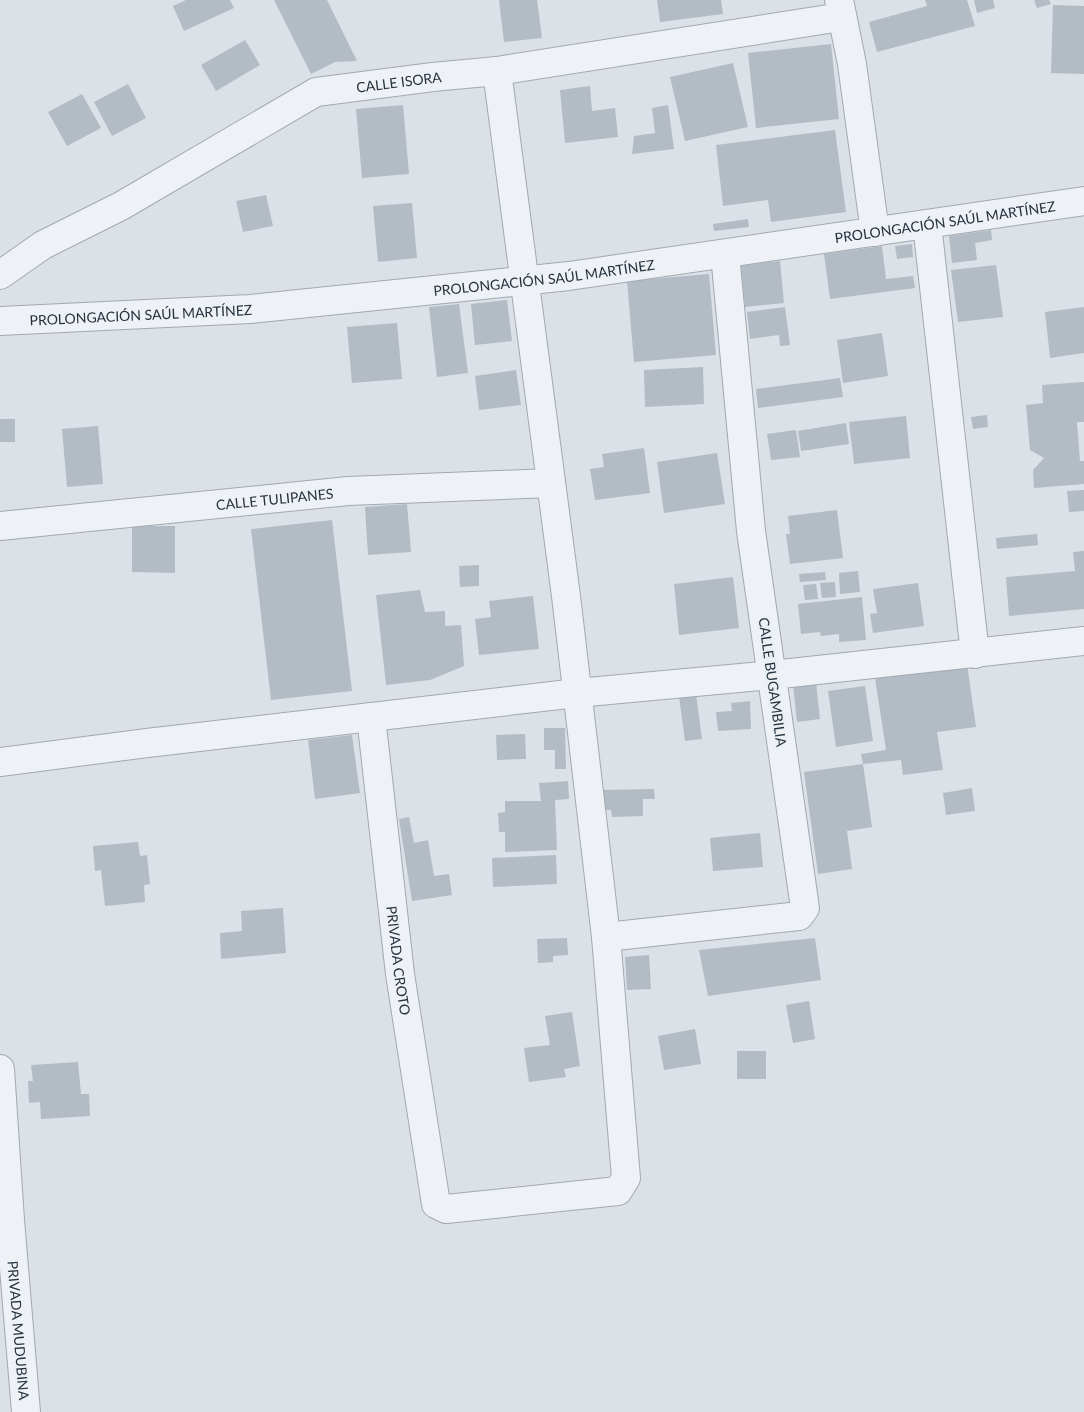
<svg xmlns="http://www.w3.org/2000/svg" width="1084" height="1412" font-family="Lato,sans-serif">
  <rect width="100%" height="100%" fill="#dbe1e7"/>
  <!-- building -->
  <g fill="#b3bbc4">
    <path d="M186,0h44l4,8 -50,23 -11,-25z"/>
    <path d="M274,0h53l30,61 -22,1 -24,12z"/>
    <path d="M499,0h38l5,38 -38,4z"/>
    <path d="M657,0h64l2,14 -63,8z"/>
    <path d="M925,0h42l8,26 -98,26 -8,-30 58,-16z"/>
    <path d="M974,0h19l2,8 -18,5z"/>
    <path d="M1034,0h15l2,4 -14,4z"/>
    <path d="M1053,5l31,1v68l-33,-1z"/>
    <path d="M245,40l15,25 -44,26 -15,-26z"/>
    <path d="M831,44l8,75 -83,9 -8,-75z"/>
    <path d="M733,63l15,64 -63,14 -15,-64z"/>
    <path d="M128,84l18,34 -34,18 -18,-34z"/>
    <path d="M590,86l2,25 23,-3 3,29 -53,6 -5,-53z"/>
    <path d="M82,94l19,34 -34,18 -19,-34z"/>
    <path d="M403,105l6,69 -47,4 -6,-69z"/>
    <path d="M668,105l6,44 -42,5 2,-18 21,-3 -3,-25z"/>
    <path d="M835,130l11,82 -75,10 -3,-22 -45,6 -7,-61z"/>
    <path d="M266,195l7,31 -30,6 -7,-31z"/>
    <path d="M412,203l5,55 -39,4 -5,-56z"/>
    <path d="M748,219l1,8 -35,4 -1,-7z"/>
    <path d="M991,230l1,10 -17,3 2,17 -25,3 -3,-27z"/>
    <path d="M912,244l1,13 -16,2 -2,-13z"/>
    <path d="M882,246l4,33 27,-3 2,12 -85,11 -6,-45z"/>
    <path d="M780,261l4,42 -39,4 -4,-42z"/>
    <path d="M996,265l7,52 -45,5 -7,-52z"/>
    <path d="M709,274l7,81 -82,7 -7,-81z"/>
    <path d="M507,300l5,41 -37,4 -4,-41z"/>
    <path d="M459,304l9,69 -31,4 -8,-70z"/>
    <path d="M785,307l5,38 -10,1 -1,-11 -29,4 -3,-27z"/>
    <path d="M1084,307v46l-34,5 -5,-46z"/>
    <path d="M397,323l5,56 -50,4 -5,-56z"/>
    <path d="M882,333l6,43 -45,7 -6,-43z"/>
    <path d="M703,367l1,37 -59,3 -1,-37z"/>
    <path d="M516,370l5,35 -42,5 -4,-34z"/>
    <path d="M840,378l3,19 -85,11 -2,-19z"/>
    <path d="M1084,382v40h-7l3,39h4v23l-50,4 -1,-18 11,-12 -14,-8 -4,-45 17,-2 -1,-18z"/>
    <path d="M987,415l1,12 -15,2 -2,-12z"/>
    <path d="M906,416l4,42 -56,6 -5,-42z"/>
    <rect x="0" y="419" width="15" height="23"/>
    <path d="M846,423l3,21 -48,7 -3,-20z"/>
    <path d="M98,426l5,58 -36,3 -5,-58z"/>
    <path d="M796,430l4,27 -29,3 -4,-26z"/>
    <path d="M644,448l6,45 -55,7 -5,-31 14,-2 -2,-13z"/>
    <path d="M717,453l8,51 -61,9 -7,-51z"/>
    <path d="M1084,490v21l-15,1 -2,-21z"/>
    <path d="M407,504l4,48 -43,3 -3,-48z"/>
    <path d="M837,510l6,48 -53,6 -4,-30h4l-2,-18z"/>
    <path d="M332,520l20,171 -81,9 -20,-171z"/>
    <path d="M132,526h43v47l-43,-1z"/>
    <path d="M1037,534l1,11 -41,4 -1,-11z"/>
    <path d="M1084,551v58l-75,7 -3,-39 69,-6 -2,-19z"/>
    <path d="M479,565v21l-19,1 -1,-21z"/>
    <path d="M858,571l2,21 -20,2 -1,-21z"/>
    <path d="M825,572l1,8 -26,2 -1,-8z"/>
    <path d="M733,577l6,51 -60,7 -5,-51z"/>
    <path d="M835,582l1,15 -14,1 -2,-15z"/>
    <path d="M918,583l6,43 -51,7 -3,-19 7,-1 -4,-24z"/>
    <path d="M816,584l2,15 -13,1 -2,-15z"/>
    <path d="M420,590l5,22 20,-1v15l16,-1 3,41 -34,14 -44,5 -10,-90z"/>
    <path d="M533,596l6,53 -60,6 -4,-36 16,-2 -2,-16z"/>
    <path d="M862,597l4,43 -27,2v-8l-18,2 -1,-4 -19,2 -3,-30z"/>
    <path d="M967,664l9,63 -39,5 6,38 -40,5 -2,-15 -38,4 -2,-10 25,-4 -11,-72z"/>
    <path d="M816,682l4,37 -23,3 -4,-37z"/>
    <path d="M865,686l8,55 -37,6 -8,-56z"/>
    <path d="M696,694l6,45 -17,2 -6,-45z"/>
    <path d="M750,701l1,28 -33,2 -2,-19 16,-1 -1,-8z"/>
    <path d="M544,728h21l1,41h-11v-19h-11z"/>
    <path d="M525,734l1,25 -29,1 -1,-25z"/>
    <path d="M352,735l8,58 -45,6 -7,-59z"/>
    <path d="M863,764l9,63 -25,4 5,38 -34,5 -14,-102z"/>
    <path d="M568,781l1,18 -14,1 2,50 -52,2v-20h-6l-1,-19 7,-1v-11h36l-2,-18z"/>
    <path d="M972,788l3,23 -29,4 -3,-22z"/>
    <path d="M654,789l1,10h-12v17l-31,1 -1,-7h-9v-20z"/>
    <path d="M409,817l5,26 14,-3 6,36 15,-2 3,21 -40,6 -13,-82z"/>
    <path d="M760,833l3,34 -50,4 -3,-33z"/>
    <path d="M138,842l2,14 7,-1 3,29 -6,1 1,17 -40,4 -4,-36 -6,1 -2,-25z"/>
    <path d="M556,855l1,29 -64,3 -1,-29z"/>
    <path d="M283,908l3,45 -65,6 -1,-26 22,-2 -1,-20z"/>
    <path d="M567,938l1,17 -15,1v6l-15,1 -1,-24z"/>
    <path d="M815,938l6,42 -113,16 -9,-46z"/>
    <path d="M649,955l2,34 -24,1 -2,-33z"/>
    <path d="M809,1001l6,38 -22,4 -7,-38z"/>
    <path d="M572,1012l8,54 -16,3 2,8 -37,5 -5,-34 26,-3 -5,-29z"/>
    <path d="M695,1029l6,35 -37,6 -6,-34z"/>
    <rect x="737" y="1051" width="29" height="28"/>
    <path d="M78,1062l3,32h8l1,22 -49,3 -1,-17 -11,1 -1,-22h5l-2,-16z"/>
  </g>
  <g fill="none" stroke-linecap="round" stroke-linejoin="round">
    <!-- minor casing -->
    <g stroke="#a1a9b1" stroke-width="30">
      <g id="minor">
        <path d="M839,0l13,64 23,168"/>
        <path d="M927,224l48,430"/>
        <path id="s1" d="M0,275l43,-30 78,-39 195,-114 117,-15 64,-6 344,-54"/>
        <path id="s2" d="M0,321l250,-12 319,-33 515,-75"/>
        <path id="s3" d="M0,526l348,-35 203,-8"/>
        <path id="s4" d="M371,717l29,257 36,230 10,5 172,-18 8,-13 -20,-241 -40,-341 -69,-525"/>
        <path d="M0,762l147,-19 430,-50 195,-18 312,-34"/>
        <path d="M606,937l193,-21 6,-8 -54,-377 -26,-277"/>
        <path id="s5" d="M0,1069l10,151 16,192"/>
      </g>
    </g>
    <!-- minor -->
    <use href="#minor" stroke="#eef1f5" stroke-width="28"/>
  </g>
  <g text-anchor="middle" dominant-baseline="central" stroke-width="5" stroke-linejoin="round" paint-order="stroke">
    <!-- street labels -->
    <g font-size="14" fill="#25313d" stroke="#ebf0f4">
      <text stroke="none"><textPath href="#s1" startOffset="449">CALLE ISORA</textPath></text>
      <text stroke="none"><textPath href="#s2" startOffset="951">PROLONGACIÓN SAÚL MARTÍNEZ</textPath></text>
      <text stroke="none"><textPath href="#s2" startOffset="546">PROLONGACIÓN SAÚL MARTÍNEZ</textPath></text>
      <text stroke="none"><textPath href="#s2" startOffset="141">PROLONGACIÓN SAÚL MARTÍNEZ</textPath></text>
      <text stroke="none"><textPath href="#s3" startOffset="276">CALLE TULIPANES</textPath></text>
      <text transform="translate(773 682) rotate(82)">CALLE BUGAMBILIA</text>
      <text stroke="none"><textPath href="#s4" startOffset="245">PRIVADA CROTO</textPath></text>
      <text stroke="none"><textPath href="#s5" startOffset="262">PRIVADA MUDUBINA</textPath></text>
    </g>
  </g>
</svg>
